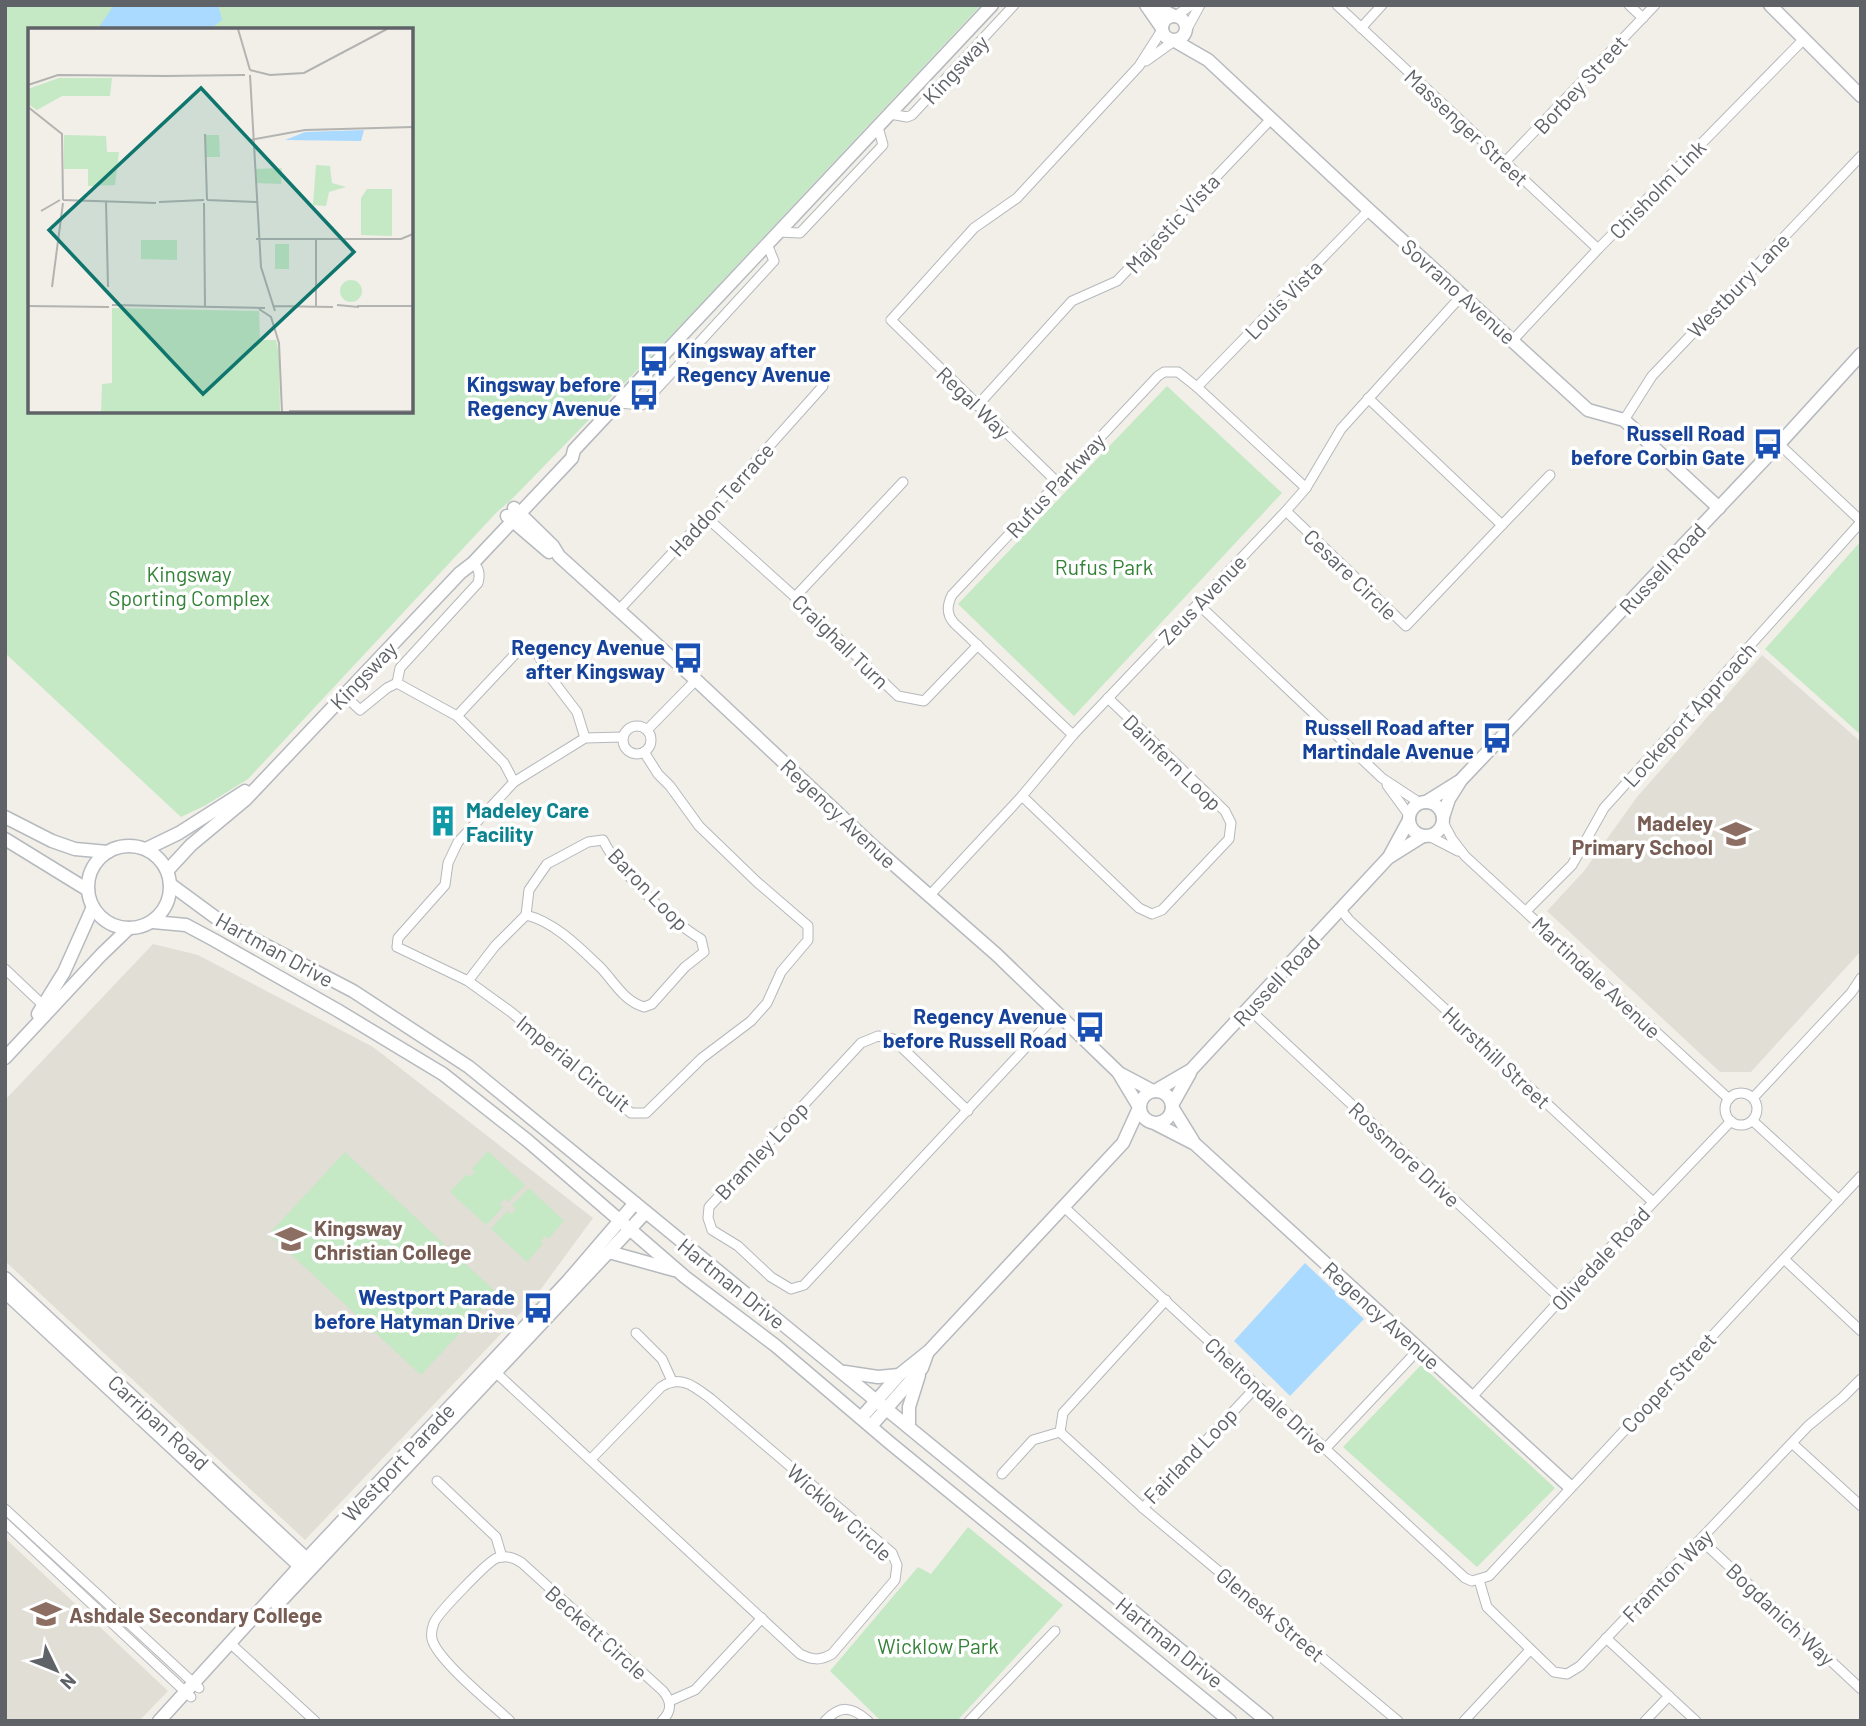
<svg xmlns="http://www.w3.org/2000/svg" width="1866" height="1726" font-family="Barlow,sans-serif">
  <rect width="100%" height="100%" fill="#f1efe8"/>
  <!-- education -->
  <g fill="#e1ded6">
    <path d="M1762,655l99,87v209l-110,121h-31l-173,-161 37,-40 53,-74z"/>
    <path d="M153,944l45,11 175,92 220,171 -60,82 -228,240 -300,-279v-161z"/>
    <path d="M5,1538l163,153 -29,30h-134z"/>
  </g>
  <!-- green -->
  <g fill="#c5e8c5" fill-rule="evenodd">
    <path d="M5,5h976l-301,321 -167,172 -17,15 -248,266 -42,26 -25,12 -176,-164zM30,30h381v381h-381z"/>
    <path d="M1167,386l115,107 -208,223 -116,-112z"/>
    <path d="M1861,541v194l-96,-86z"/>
    <path d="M488,1151l37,34 -17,17 -3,-3 -5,5 3,3 -17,18 -36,-33 17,-18 3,3 5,-5 -3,-3z"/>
    <path d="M345,1152l152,141 -76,82 -152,-141z"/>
    <path d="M529,1188l35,33 -16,18 -3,-3 -4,5 2,3 -16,18 -36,-33 16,-18 4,3 5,-5 -4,-4z"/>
    <path d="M1421,1365l134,123 -78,79 -134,-120z"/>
    <path d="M968,1527l95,78 -106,116h-76l-51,-50 88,-104 13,7z"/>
  </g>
  <!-- water -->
  <g fill="#aadaff">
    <path d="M114,5h104l4,15 -8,6 -14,3 -103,1z"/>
    <path d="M1305,1263l59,56 -74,77 -56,-55z"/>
  </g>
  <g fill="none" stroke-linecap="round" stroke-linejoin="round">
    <!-- street casing -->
    <g stroke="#b5b8bc" stroke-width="11">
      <g id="street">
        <path d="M1337,5l261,244"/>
        <path d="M1629,5l14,13"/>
        <path d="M1176,16l15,-11"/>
        <path d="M1361,28l21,-23"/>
        <path d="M1187,29l13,-24"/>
        <path d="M1146,61l28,-20"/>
        <path d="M890,114l17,3 5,-2 102,-110"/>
        <path d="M1505,162l150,-157"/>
        <path d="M779,232l21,1 83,-88 -5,-18"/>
        <path d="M1513,340l85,-91 205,-209"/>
        <path d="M1197,387l172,-177"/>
        <path d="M618,403l24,2 132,-144 -7,-17"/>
        <path d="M977,406l95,-105 45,-20 155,-163"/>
        <path d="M1624,420l28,-44 209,-220"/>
        <path d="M1779,444l82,77"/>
        <path d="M1057,482l-166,-162 83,-92 43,-30 122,-132 23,-36"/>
        <path d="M1286,511l120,115 96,-101 -134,-127"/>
        <path d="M706,517l89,80 103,99 26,5 54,-56"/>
        <path d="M1502,525l48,-50"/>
        <path d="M795,597l108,-115"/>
        <path d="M1198,604l184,174 38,25"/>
        <path d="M618,611l88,-94 117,-131"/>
        <path d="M397,683l60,33 47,47 10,19"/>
        <path d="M344,695l16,15 27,-22 10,-5 3,-15 11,-12 67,-73c2,-8 2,-14 -5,-20"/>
        <path d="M457,716l61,-65 8,-3 9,1 16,29 26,34 8,26"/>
        <circle cx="637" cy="740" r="14"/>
        <path d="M647,730l49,-50"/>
        <path d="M1073,735l-119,-112c-8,-9 -7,-18 -2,-28l206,-219 6,-4h14l19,15 109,101"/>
        <path d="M623,737l-38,1 -71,44 -56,60 -10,21 -3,22 -47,53 -1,9 71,34 43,31 120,101h15l56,-55 49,-37 16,-18 14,-31 27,-32v-14l-51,-44 -58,-56 -29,-40 -12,-12 -14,-22"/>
        <path d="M1387,785l22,30"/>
        <path d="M1022,796l117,112 13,6 10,-4 67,-71 2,-16 -6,-12 -117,-113"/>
        <path d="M1443,822l9,17 13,17 264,243"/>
        <path d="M1429,836l29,15"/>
        <path d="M930,895l92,-99 51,-61 213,-224 20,-23 35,-59 122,-135"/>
        <path d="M1341,910l8,10 304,282"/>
        <path d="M1526,911l46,-46 32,-57 257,-286"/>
        <path d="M5,969l39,37"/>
        <path d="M468,981l27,-35 31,-31 3,-25 18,-26 41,-22 15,-2c15,31 68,81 98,99l3,13 -19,15 -33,37 -8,3c-20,-6 -29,-24 -43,-39 -21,-20 -46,-46 -75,-53"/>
        <path d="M1249,1009l312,290"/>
        <circle cx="1741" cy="1109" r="16"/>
        <path d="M1753,1098l98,-105 10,-15"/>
        <path d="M968,1111l-75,-72 -15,-3 -17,7 -152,164 -1,11 4,12 26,16 33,31 20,12 13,-4 253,-271"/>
        <path d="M1753,1121l86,79"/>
        <path d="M1064,1207l401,371 7,3 17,-5 372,-400"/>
        <path d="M1784,1259l77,72"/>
        <path d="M1166,1300l-103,113 -3,19 83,76 114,-122"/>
        <path d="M636,1333l26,26 10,22"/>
        <path d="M492,1369l308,285c12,6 20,7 32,0l63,-74 2,-15 -5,-12 -181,-154c-16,-12 -30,-25 -50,-12l-70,72"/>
        <path d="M1472,1397l89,-98 170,-178"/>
        <path d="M1793,1444l68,62"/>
        <path d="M1325,1449l94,-100"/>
        <path d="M1002,1474l31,-34 27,-8"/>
        <path d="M437,1481l59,56 6,20"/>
        <path d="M1143,1508l255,213"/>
        <path d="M5,1509l194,179"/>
        <path d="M5,1523l186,174"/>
        <path d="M1701,1540l160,149"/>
        <path d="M1479,1580l8,27 67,65 13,2 13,-8 228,-240 35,-29 18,-18"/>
        <path d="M1606,1638l90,83"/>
        <path d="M231,1644l84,77"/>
        <path d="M670,1701l25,-11 67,-72"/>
        <path d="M510,1721c-18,-17 -73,-61 -78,-82 -1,-5 0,-11 2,-16 3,-9 54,-62 63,-65 9,-3 18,0 25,5l141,128c9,11 9,20 -1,30"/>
        <path d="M825,1721c15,-16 27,-15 43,0"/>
        <path d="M969,1721l86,-90"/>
        <path d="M1464,1721l66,-71"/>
        <path d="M1645,1721l24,-25"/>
      </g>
    </g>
    <!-- secondary casing -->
    <g stroke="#b6babf" stroke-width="15">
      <g id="secondary">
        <path d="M1146,5l16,23"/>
        <path d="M1153,5l21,11"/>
        <path d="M1770,5l91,91"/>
        <circle cx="1174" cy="28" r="12"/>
        <path d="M1175,41l33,19 161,150 219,200 36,10 95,88"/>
        <path d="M514,508l39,38 6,10 137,124 178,167 123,108 121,117 21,35"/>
        <path d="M507,516l42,36"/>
        <path d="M1426,802l32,-20"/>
        <circle cx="1426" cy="819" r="17"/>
        <path d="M5,817l47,24 23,8 33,3"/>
        <path d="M1443,817l6,-18 12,-19 318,-336 82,-90"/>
        <path d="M5,839l83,51"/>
        <circle cx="129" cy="887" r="41"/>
        <path d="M146,849l33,-16 66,-42"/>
        <path d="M1390,855l19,-35"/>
        <path d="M167,871l24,-26 54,-45 215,-227 13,-10 99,-105 2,-8 44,-47 374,-398"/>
        <path d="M170,884l53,39 130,68 116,76 798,654"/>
        <path d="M153,922l33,3 28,15 123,70 106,64 85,67 157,136 91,69 114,97 340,278"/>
        <path d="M38,1014l26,-42 29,-65"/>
        <path d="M5,1058l96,-103 28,-27"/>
        <path d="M1121,1074l32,17"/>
        <circle cx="1156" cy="1107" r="16"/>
        <path d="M1155,1091l36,-21 197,-212 35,-22"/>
        <path d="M1172,1105l18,-32"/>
        <path d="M1172,1107l21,34"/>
        <path d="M1156,1124l39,20 374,342"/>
        <path d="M609,1252l65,18"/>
        <path d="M5,1278l307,286"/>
        <path d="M5,1292l300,279"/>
        <path d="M845,1372l33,5 21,-2"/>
        <path d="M861,1418l38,-43 30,-24 194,-208 16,-35"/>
        <path d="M871,1426l51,-58 5,-14"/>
        <path d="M909,1427v-20l10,-32"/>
        <path d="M277,1605l369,-393"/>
        <path d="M159,1721l141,-155 268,-285 67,-78"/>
      </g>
    </g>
    <!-- street -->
    <use href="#street" stroke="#fff" stroke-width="9"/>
    <!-- secondary -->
    <use href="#secondary" stroke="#fff" stroke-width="12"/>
  </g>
  <!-- icons -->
  <defs>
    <g id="bus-bare" transform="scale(2.415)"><path d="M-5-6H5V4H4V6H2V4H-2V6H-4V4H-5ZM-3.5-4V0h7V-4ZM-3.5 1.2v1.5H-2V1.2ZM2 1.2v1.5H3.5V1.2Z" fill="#1a4fb4" stroke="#fff" stroke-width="2.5" paint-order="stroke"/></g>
    <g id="building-bare" transform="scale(2.415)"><path d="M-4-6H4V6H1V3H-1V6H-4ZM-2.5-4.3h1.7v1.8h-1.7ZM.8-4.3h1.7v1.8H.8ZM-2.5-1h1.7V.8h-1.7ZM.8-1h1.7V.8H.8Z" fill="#0f9aa8" stroke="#fff" stroke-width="2.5" paint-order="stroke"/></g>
    <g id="school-bare" transform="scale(2.415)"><path d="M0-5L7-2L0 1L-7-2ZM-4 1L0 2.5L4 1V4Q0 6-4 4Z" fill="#8d6e63" stroke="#fff" stroke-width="2.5" paint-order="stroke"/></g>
  </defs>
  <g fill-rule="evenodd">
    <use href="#bus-bare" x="654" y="361"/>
    <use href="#bus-bare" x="644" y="395"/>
    <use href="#bus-bare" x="1768" y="444"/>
    <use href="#bus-bare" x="688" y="658"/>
    <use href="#bus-bare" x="1497" y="738"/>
    <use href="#building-bare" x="443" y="821"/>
    <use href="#school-bare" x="1736" y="834"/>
    <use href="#bus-bare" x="1090" y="1027"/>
    <use href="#school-bare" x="291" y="1239"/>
    <use href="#bus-bare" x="538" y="1308"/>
    <use href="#school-bare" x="46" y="1614"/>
  </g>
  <g text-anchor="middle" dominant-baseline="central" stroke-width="7" stroke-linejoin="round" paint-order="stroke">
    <!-- street labels -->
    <g font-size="21" fill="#5f6368" stroke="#fff">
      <text transform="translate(955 69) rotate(-47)">Kingsway</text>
      <text transform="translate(1580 84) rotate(-47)">Borbey Street</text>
      <text transform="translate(1467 127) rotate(43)">Massenger Street</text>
      <text transform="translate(1657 189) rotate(-46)">Chisholm Link</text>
      <text transform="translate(1172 223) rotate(-47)">Majestic Vista</text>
      <text transform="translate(1738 285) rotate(-46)">Westbury Lane</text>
      <text transform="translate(1459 291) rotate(42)">Sovrano Avenue</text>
      <text transform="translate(1283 299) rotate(-46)">Louis Vista</text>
      <text transform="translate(974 402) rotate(44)">Regal Way</text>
      <text transform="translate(1055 485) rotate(-47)">Rufus Parkway</text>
      <text transform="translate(721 499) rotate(-48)">Haddon Terrace</text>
      <text transform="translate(1662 568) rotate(-47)">Russell Road</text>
      <text transform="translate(1351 574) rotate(44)">Cesare Circle</text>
      <text transform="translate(1202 599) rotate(-46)">Zeus Avenue</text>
      <text transform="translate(841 641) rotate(44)">Craighall Turn</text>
      <text transform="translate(363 675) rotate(-46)">Kingsway</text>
      <text transform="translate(1689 714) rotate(-48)">Lockeport Approach</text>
      <text transform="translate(1173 762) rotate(44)">Dainfern Loop</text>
      <text transform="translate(839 813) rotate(43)">Regency Avenue</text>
      <text transform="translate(649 889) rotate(46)">Baron Loop</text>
      <text transform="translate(275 949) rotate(29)">Hartman Drive</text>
      <text transform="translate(1597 977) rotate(43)">Martindale Avenue</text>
      <text transform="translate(1276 980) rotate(-47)">Russell Road</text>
      <text transform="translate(1497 1057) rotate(43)">Hursthill Street</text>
      <text transform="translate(574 1063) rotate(39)">Imperial Circuit</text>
      <text transform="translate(761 1150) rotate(-47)">Bramley Loop</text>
      <text transform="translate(1405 1154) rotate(43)">Rossmore Drive</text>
      <text transform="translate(1600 1258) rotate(-47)">Olivedale Road</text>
      <text transform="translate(732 1283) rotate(39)">Hartman Drive</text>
      <text transform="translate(1382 1315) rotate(42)">Regency Avenue</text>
      <text transform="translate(1668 1382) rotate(-47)">Cooper Street</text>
      <text transform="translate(1267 1395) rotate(43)">Cheltondale Drive</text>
      <text transform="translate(159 1422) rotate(43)">Carripan Road</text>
      <text transform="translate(1190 1455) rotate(-46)">Fairland Loop</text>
      <text transform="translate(398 1462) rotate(-47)">Westport Parade</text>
      <text transform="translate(840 1512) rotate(42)">Wicklow Circle</text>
      <text transform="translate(1667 1575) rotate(-46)">Framton Way</text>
      <text transform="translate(1271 1614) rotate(40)">Glenesk Street</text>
      <text transform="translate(1781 1614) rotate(43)">Bogdanich Way</text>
      <text transform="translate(597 1632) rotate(42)">Beckett Circle</text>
      <text transform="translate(1170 1642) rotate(39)">Hartman Drive</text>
    </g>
    <!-- transit labels -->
    <g font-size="21" font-weight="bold" fill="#164399" stroke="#fff" text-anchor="end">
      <text x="677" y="349" text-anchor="start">Kingsway after<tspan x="677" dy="24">Regency Avenue</tspan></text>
      <text x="621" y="383">Kingsway before<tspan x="621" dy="24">Regency Avenue</tspan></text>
      <text x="1745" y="432">Russell Road<tspan x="1745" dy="24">before Corbin Gate</tspan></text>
      <text x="665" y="646">Regency Avenue<tspan x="665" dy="24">after Kingsway</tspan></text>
      <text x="1474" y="726">Russell Road after<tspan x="1474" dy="24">Martindale Avenue</tspan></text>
      <text x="1067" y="1015">Regency Avenue<tspan x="1067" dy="24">before Russell Road</tspan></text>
      <text x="515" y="1296">Westport Parade<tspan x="515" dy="24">before Hatyman Drive</tspan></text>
    </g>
    <!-- park labels -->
    <g font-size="21" fill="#348238" stroke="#fff">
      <text x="1104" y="566">Rufus Park</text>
      <text x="189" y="573">Kingsway<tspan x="189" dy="24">Sporting Complex</tspan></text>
      <text x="938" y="1645">Wicklow Park</text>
    </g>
    <!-- culture labels -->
    <g font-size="21" font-weight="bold" fill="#0d838f" stroke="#fff" text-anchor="start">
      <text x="466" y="809">Madeley Care<tspan x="466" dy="24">Facility</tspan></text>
    </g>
    <!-- education labels -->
    <g font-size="21" font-weight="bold" fill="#785e54" stroke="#fff" text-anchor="start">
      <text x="1713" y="822" text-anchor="end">Madeley<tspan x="1713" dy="24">Primary School</tspan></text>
      <text x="314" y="1227">Kingsway<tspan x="314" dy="24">Christian College</tspan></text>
      <text x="69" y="1614">Ashdale Secondary College</text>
    </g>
  </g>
  <!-- overview -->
  <g transform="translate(28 28)">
    <rect width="385" height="385" fill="#f1efe8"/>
    <path d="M31,50h53l-2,18h-48l-25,14 -9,-6v-15zM36,107l42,1 1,16h12l-4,33 -27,1v-17h-24zM178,107h13l1,22h-14zM288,137l14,1 2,17 14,4 -17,5 -3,14 -13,-1zM254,140l-1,16 -24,-1 -1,-14zM339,161h25v47l-31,-1v-37zM113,212h36v20l-36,-1zM247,216h14v25h-14zM312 263a11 11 0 1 1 22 0a11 11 0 1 1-22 0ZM84,280l147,3 1,29h16l3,13 1,59h-179l1,-28 10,-1z" fill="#c5e8c5"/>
    <path d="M336,102l-3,11 -76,-1 20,-8z" fill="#aadaff"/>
    <path fill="none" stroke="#b3b3b1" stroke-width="2" d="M210,1l12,41M222,42l20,5 34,-2 83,-44M222,47l11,192 14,44M136,48l81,-1M0,57l30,-10 109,1M0,79l34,27 1,66M177,106l2,66M222,112l55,-10 108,-3M35,172l93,3M179,172l50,2M78,173l2,86M131,174l45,-2M176,175l1,104M13,183l19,-11M288,210v68M228,211h145l12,-5M24,259l11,-84M84,277l153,3M309,277l22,2M0,278l81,1M246,278l59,1M329,278h56M231,281l12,8 8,26 3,69M261,383h124"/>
    <path fill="#0f766e" fill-opacity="0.15" stroke="#0f766e" stroke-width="3.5" d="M173,60l153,164 -151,142 -154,-164z"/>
    <rect width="385" height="385" fill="none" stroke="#5f6368" stroke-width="3.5"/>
  </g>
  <!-- border -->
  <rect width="1866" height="1726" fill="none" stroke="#5f6368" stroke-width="14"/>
  <!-- north arrow -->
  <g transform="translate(56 1670) rotate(133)" stroke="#ffffff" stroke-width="5" paint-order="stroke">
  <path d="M0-5L12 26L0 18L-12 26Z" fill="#5f6368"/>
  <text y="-10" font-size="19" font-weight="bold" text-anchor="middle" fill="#5f6368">N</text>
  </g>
</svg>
